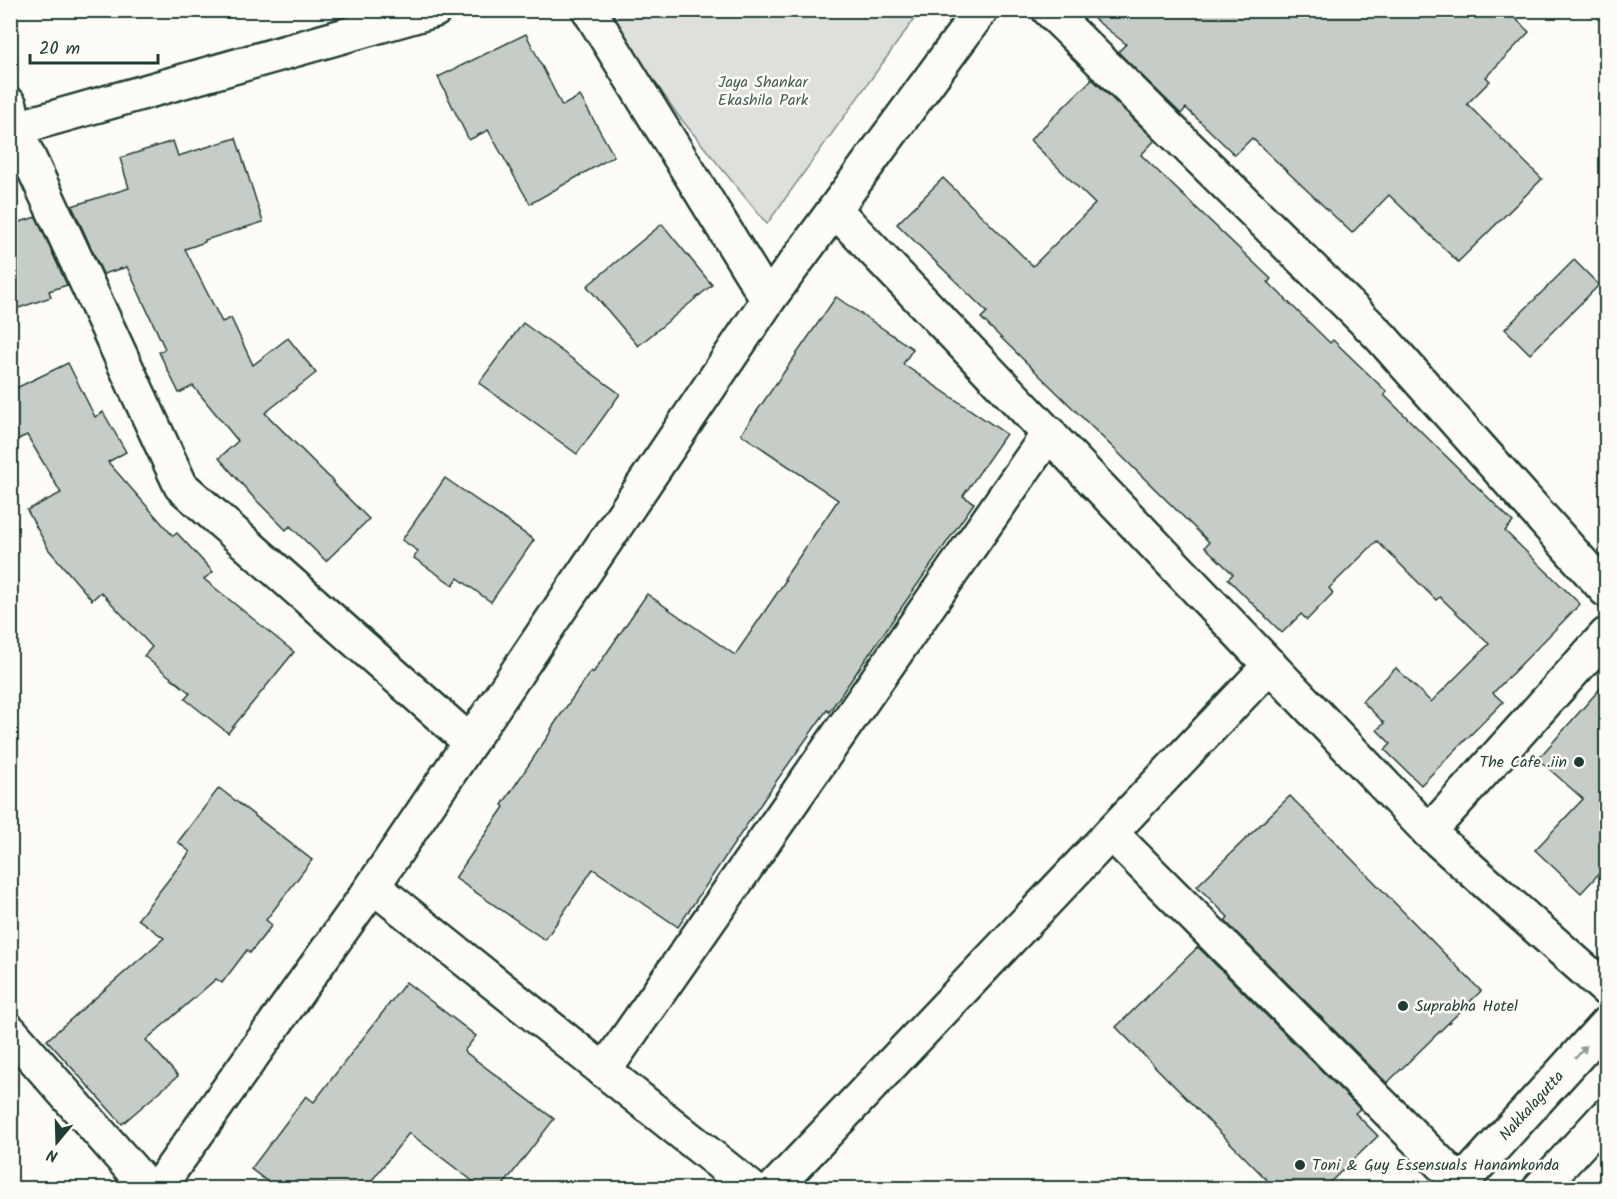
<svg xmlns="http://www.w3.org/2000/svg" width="1617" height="1199" font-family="Kalam,sans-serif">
  <rect width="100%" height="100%" fill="#fdfcf7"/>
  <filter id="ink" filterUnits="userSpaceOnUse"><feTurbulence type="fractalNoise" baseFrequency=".0167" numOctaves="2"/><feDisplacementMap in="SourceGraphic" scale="12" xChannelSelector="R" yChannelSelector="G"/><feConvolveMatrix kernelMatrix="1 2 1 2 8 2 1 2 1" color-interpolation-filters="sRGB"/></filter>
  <g filter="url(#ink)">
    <!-- green -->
    <path fill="#dde0db" stroke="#7e8e88" stroke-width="1.5" d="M606,11h314l-153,213 -90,-110z"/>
    <!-- building -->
    <g fill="#c6cdc7" stroke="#1f3d34" stroke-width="1.5">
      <path d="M1083,10h424l22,22 -43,45 4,4 -23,23 75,75 -84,83 -69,-67 -37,38 -100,-95 -17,17 -49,-47 -5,6 -63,-62 8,-8z"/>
      <path d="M526,34l36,72 18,-10 34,60 -84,48 -42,-74 -19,10 -31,-63z"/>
      <path d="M1092,79l63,61 -14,15 130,124 -3,3 62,61 3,-3 54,52 -3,3 129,127 -8,9 75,73 -87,89 10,9 -82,83 -36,-35 6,-6 -14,-14 7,-7 -22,-22 34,-33 35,34 58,-58 -49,-47 -4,3 -59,-59 -48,47 4,5 -26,27 -6,-6 -19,19 -54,-54 5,-5 -28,-27 4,-5 -228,-224 6,-6 -90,-88 46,-46 90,88 62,-62 -65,-64z"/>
      <path d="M236,138l27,84 -58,18v2l-20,7 37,73 9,-4 22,47 35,-27 28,35 -51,40 69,69 -1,1 36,36 -43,42 -36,-35 -4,4 -33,-33 -34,-39 19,-17 -45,-55 -14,7 -20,-41 6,-3 -38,-82 -24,7 -31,-68 57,-18 -9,-30 53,-17 5,15z"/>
      <path d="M36,217l31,68 -18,6 2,6 -41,14v-86z"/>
      <path d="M662,224l50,61 -74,61 -51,-60z"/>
      <path d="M1574,260l25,25 -69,69 -25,-25z"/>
      <path d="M836,297l77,52 -10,15 103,70 -43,62 11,7 -145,209 -2,-2 -52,73 -97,144 -85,-58 -48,71 -90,-62 49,-71 -2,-2 50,-75 -1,-1 40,-58 2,2 54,-79 88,61 51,-75 -2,-1 54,-79 -97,-66z"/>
      <path d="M523,323l97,71 -43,60 -98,-71z"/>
      <path d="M68,363l27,54 8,-5 23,40 -18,10 65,74 4,-3 36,39 -9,7 90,73 -66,81 -43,-34 5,-6 -46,-37 8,-9 -51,-55 -9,8 -43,-50 -22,-40 34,-17 -34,-58 -17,8v-52z"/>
      <path d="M445,478l89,62 -43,62 -33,-24 -5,7 -39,-27 4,-7 -16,-11z"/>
      <path d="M1606,682v184l-25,27 -46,-43 48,-51 -45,-40z"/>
      <path d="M219,788l93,72 -46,60 6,5 -22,28 -3,-3 -25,33 -6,-4 -70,61 32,36 -56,48 -75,-84 117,-102 -26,-19 52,-67 -12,-10z"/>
      <path d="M1290,796l191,195 -94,92 -162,-162 3,-4 -31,-31z"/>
      <path d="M1198,947l162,162 -5,4 23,23 -54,52h-49l-159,-161z"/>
      <path d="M406,982l70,54 -12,15 90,68 -53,69h-19l-73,-55 -43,55h-90l-25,-19 55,-73 8,6z"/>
    </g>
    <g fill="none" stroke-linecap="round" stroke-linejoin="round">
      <!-- street casing -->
      <g stroke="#1f3d34" stroke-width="38">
        <g id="street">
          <path d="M589,10l179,290"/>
          <path d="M1049,10l331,326 226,254"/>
          <path d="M10,105l5,23 166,358 289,256"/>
          <path d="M10,130l425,-120"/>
          <path d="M835,210l594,622 177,157"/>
          <path d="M1429,832l177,-197"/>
          <path d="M1111,833l350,351"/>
          <path d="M373,886l378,302"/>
          <path d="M10,1031l138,157"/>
          <path d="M604,1071l445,-638"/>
          <path d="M158,1188l215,-302 395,-586 213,-290"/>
          <path d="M774,1188l496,-523"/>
        </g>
      </g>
      <!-- primary casing -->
      <g stroke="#1f3d34" stroke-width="38">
        <g id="primary">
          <path d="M1457,1188l149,-164"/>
          <path d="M1540,1188l66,-72"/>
        </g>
      </g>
      <!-- street -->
      <use href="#street" stroke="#fdfcf7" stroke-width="33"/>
      <!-- primary -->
      <use href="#primary" stroke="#fdfcf7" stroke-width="33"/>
    </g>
    <!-- one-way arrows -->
    <defs><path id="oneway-solid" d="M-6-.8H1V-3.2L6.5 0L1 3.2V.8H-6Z" transform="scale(1.5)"/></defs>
    <use fill="#8e9c96" href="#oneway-solid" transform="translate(1581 1052) rotate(-48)"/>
  </g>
  <!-- markers -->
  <g fill="#1f3d34" stroke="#fdfcf7" stroke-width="2">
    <circle cx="1579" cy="762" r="6"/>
    <circle cx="1403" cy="1006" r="6"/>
    <circle cx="1300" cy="1165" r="6"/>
  </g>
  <g text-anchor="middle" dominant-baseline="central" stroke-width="5" stroke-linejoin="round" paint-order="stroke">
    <!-- park labels -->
    <g font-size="16" fill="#455e55" stroke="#fdfcf7">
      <text x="763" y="82">Jaya Shankar<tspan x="763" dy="18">Ekashila Park</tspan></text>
    </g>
    <!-- poi labels -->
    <g font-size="16" fill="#1f3d34" stroke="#fdfcf7" text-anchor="start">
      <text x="1567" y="762" text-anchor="end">The Cafe .iin</text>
      <text x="1415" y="1006">Suprabha Hotel</text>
      <text x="1312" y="1165">Toni &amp; Guy Essensuals Hanamkonda</text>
    </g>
    <!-- street labels -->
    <g font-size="16" fill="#1f3d34" stroke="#fdfcf7">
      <text transform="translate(1532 1106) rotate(-48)">Nakkalagutta</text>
    </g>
  </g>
  <!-- margin -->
  <rect width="1617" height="1199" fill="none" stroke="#fdfcf7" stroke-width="36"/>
  <rect x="18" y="18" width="1581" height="1163" fill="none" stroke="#1f3d34" stroke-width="2" filter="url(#ink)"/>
  <!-- north arrow -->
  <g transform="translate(57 1142) rotate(199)" stroke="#fdfcf7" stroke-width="4.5" paint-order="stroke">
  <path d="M0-4.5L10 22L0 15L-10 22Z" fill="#1f3d34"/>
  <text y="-9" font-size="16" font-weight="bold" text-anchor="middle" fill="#1f3d34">N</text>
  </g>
  <!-- scale -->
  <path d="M30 54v9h128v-9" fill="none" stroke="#1f3d34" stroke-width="3"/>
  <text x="39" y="54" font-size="18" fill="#1f3d34" stroke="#fdfcf7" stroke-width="4.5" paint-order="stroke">20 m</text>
</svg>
